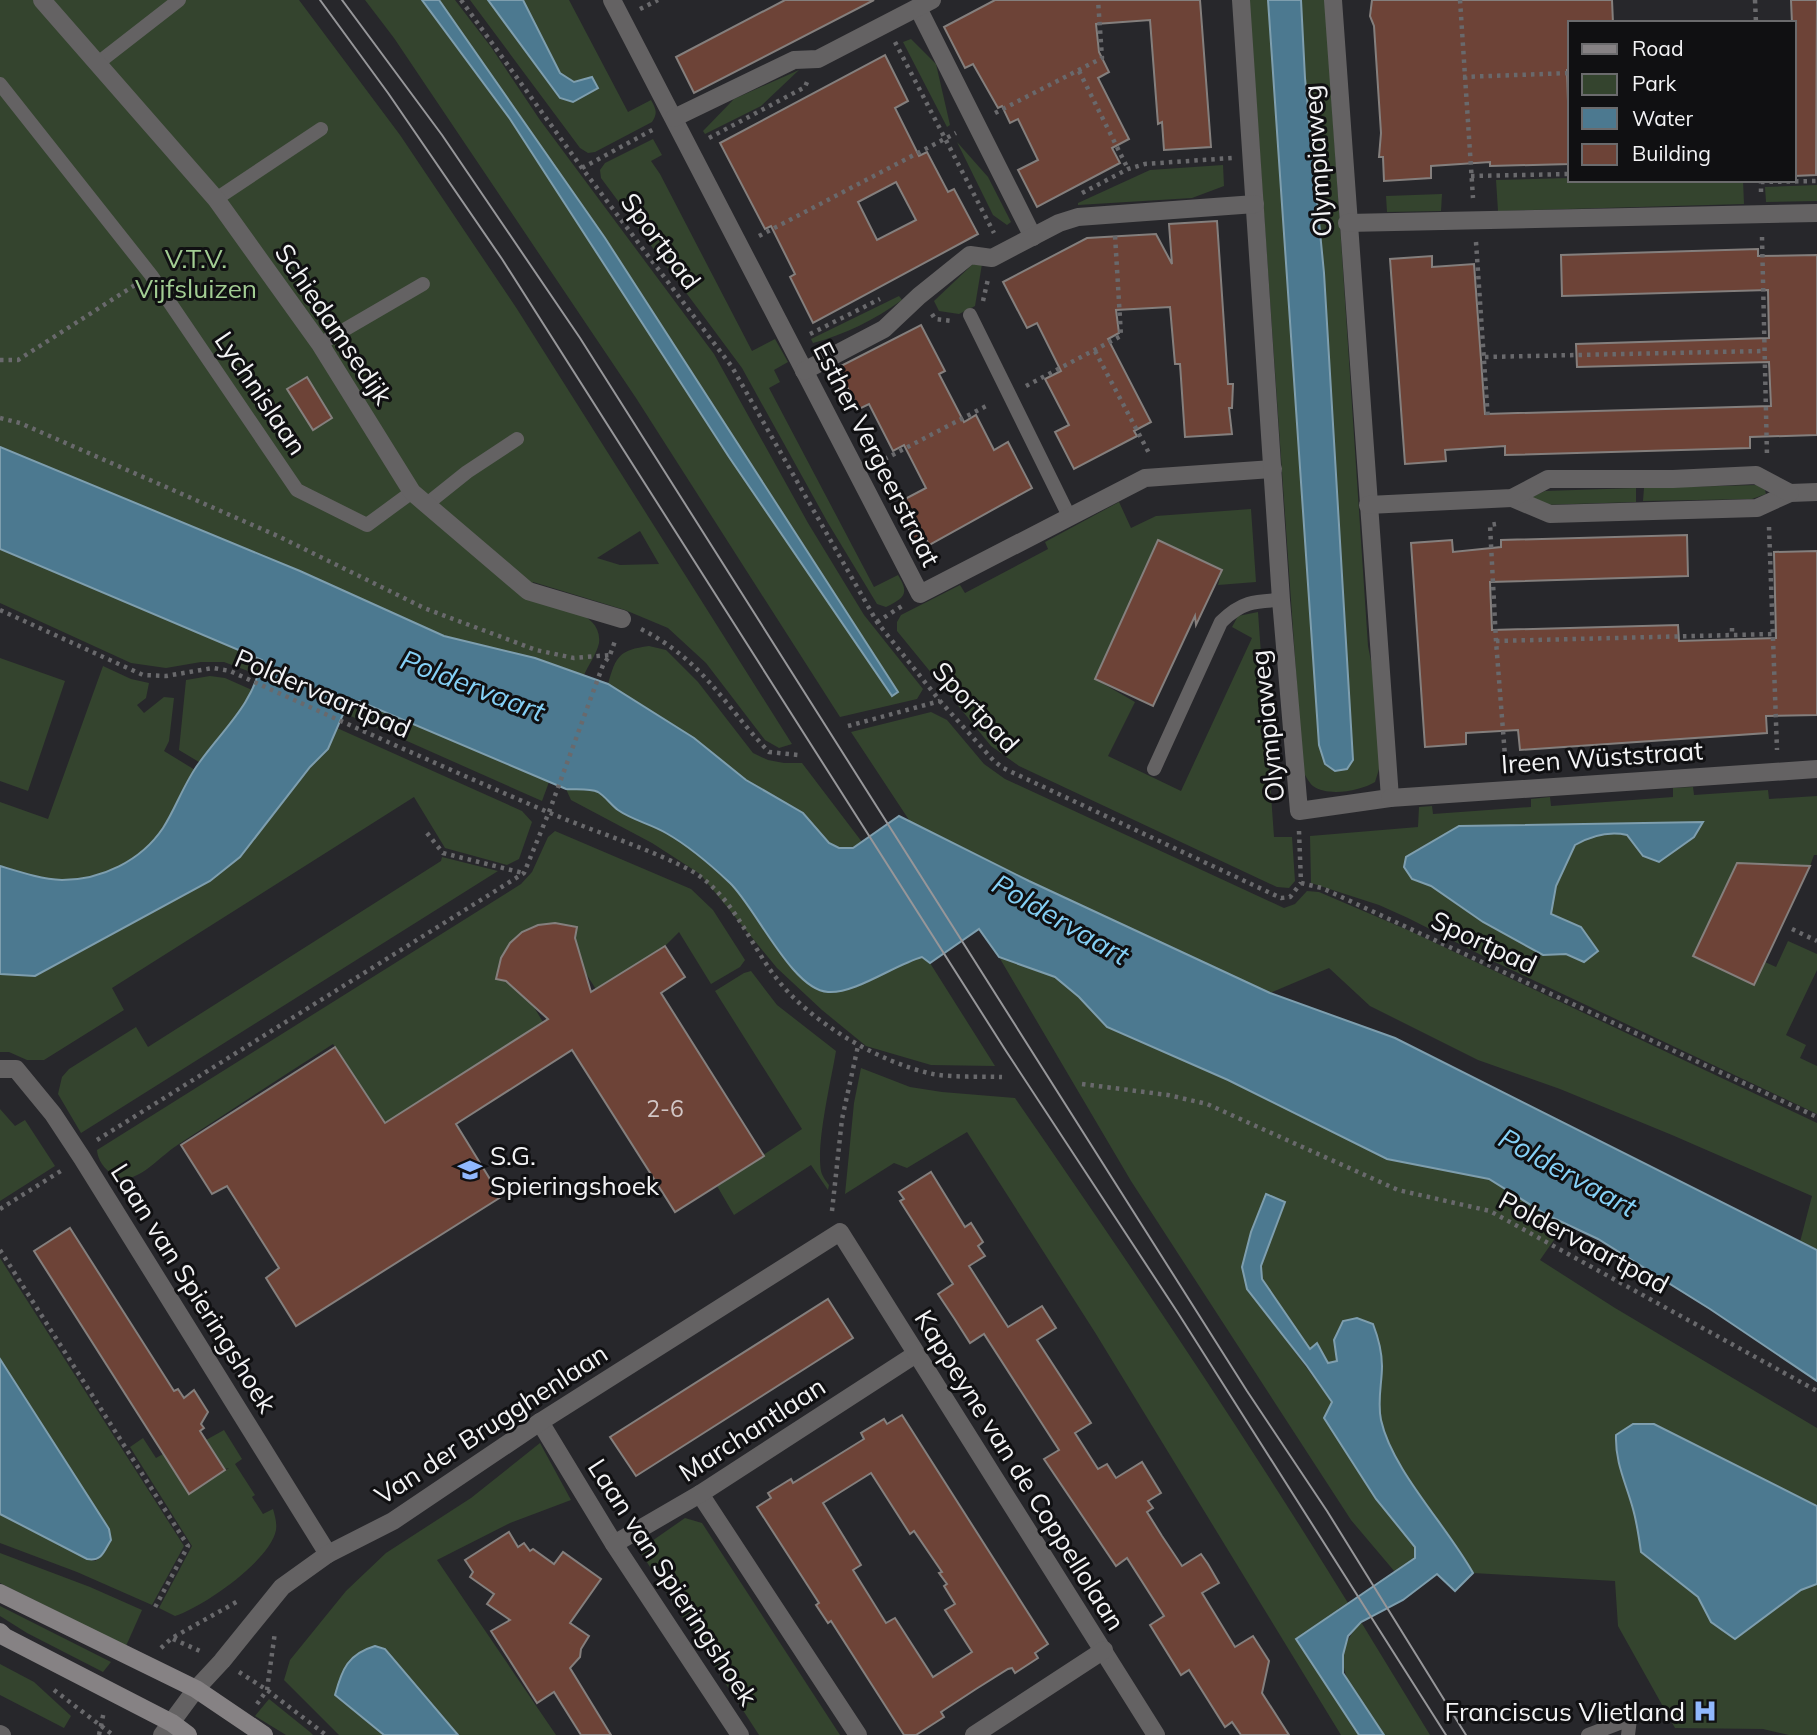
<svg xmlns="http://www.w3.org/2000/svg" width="1817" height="1735" font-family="Mulish,sans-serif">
  <rect width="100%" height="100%" fill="#27272b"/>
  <!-- green -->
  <g fill="#34442e" fill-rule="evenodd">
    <path d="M0,0h299l101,135 117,174 275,435 -13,4 -14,-8 -59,-77 -38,-35 -43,-18 -92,-28 1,19c22,6 69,10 65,42 -2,10 -11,23 -15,32l-49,-17 -91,-22 -144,-65 -300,-124zM640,531l19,33 -39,1 -23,-7z"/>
    <path d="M365,0h57l88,119 219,338 163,239 5,-5 -292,-453 -166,-238h16l36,47 49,73 174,234 94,169 56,92 59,74 -6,10 -77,18 -204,-319 -242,-360z"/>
    <path d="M470,0h18l72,98 20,-16h-6l-14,-9 -37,-73h46l59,112 23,-12c5,9 7,13 1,22l-57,30 -7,1 -8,-5z"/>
    <path d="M1249,0h19l51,745 6,19 22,5 6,-9 -29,-487 -19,-195 -4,-78h24l43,646 4,20 8,100 -5,16c-15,9 -47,15 -62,4 -4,-3 -7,-10 -10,-14z"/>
    <path d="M911,39l25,25 14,61 -3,2 -44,-85z"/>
    <path d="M799,70l-38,36 -56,28 -2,-3 31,-32z"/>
    <path d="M653,139l9,16 -11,6 9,13 92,177 23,-12 13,23 -14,8 6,12 -11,6 105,199 24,-12c12,19 6,23 -12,32l-9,-3 -49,-81 -86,-155 -141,-190 -1,-8 5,-7z"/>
    <path d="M957,142l31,35 23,45 -4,3 -14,-10z"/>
    <path d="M1223,165l1,21 -32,12 -114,7v-2l72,-33z"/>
    <path d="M1570,178v2h173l1,24 -246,7 -2,-31z"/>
    <path d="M1817,185v16l-51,1 -1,-15z"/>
    <path d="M1442,194l-1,17 -54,1 -1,-16z"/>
    <path d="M974,263l8,1 -7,42 -16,8 -20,-3 -5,-10z"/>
    <path d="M899,296l3,4c-28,20 -56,34 -89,43l-2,-4z"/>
    <path d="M1757,485l8,5 1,4 -14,5 -109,2 1,-13z"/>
    <path d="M1636,488v14l-94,3 -10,-8 13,-6z"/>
    <path d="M1119,502l12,26 25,-12 95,-7 5,73 -38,3 4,-16 -64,-28 -63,138 40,23 -27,54 73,35 71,-153 -20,-11 6,-11 20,-4 16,225h18l3,44 -6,7 -12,-1 -258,-121 -28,-20 -94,-115v-9l4,-7 59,-30 5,8 83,-44 -3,-7z"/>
    <path d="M0,549l262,110 -3,16 -35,-13h-23l-35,6 -35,-5 -131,-60z"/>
    <path d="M649,646l17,4 32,32 55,71 15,7 16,3h18l60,79 -10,6h-12l-11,-5 -26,-30 -57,-33 -52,-42 -86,-54c8,-28 11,-34 41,-38z"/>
    <path d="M0,658l65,23 -37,110 -28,-10z"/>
    <path d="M103,666l28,13 18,4 -3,15 -9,7 7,8 20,-16 10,1 -5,43 -5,10 31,19c-11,20 -21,43 -34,61 -27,36 -71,53 -114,47 -16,-2 -32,-8 -47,-12v-64l48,17z"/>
    <path d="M210,676l15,2 27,12 -15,28 -38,44 -20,-12 7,-70z"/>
    <path d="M359,701l190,81 -7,19 -198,-88 3,-8z"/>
    <path d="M931,712l16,8 37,44 21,15 279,129 11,-4 12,-13 12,1 91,39 407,192v127l-17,-8 12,-46 -140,-61 -112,-46 -82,-29 -108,-54 -41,-38 -59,25 -241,-112 -118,-58 -60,-91z"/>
    <path d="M337,728l185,83 10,11 -13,37 -12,6 -62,-17 -31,-51 -302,191 12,22 -80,50h-17l-18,-8h-9v-78l36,2 174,-95 30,-24 70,-90 18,-18z"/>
    <path d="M1693,787l1,8 74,-5 1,9 48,-3v59h-3l-4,11 -73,-3 -44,93 61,29 11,-23 11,5 12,-26 29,13v16l-31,65 20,10 -6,13 17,8v48l-322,-152 -87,-44 -29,-13 -68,-22 -1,-47 108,-9 1,-20 13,-1 1,8 98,-7v-8l19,-2 1,9 122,-9v-9zM1459,826l242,2 -58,28 -16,-21c-18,-4 -36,1 -52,10l-19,41 -5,28 30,13 17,24 -14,11 -18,-8 -23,1 -60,-33 -52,-36 -19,-7 -6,-22z"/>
    <path d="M566,789l31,2 21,19 48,23 27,18 38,33 30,38 24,38 25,26 37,4 56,-27 19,-6 8,6 65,103 -64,-1 -65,-19 -44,-36 -45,-42 -77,-94 -48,-31 -81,-43z"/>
    <path d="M555,831l136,58 22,21 32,50 -5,7 -29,17 -32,-52 -14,14 -69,43c-11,-17 -27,-41 -20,-62 -46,-10 -70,5 -80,51l8,1 23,21 2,-1 14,23 -173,111 -4,-39 -33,-50c-52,33 -103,67 -154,100 -13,8 -32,28 -44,32 -17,8 -37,-9 -38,-26l424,-266 11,-12 16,-35z"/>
    <path d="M442,857l56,14 -417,262 -23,-39 4,-17 7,-8 67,-42 12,20 293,-186z"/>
    <path d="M999,957l56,20 24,20 149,83 159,79 102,20 76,45 -25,36 75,48 202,120v307h-28l-26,-6 -88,-1 -57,-102 -3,-45 -142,-8c-26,-47 -82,-103 -92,-154 -4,-18 -1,-36 1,-54l-48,-25 3,21 -10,3 -9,-20 -8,5 -48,-70 -2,-13 18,-44 -36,45 50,81 40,54 -8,16 52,81 40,48 -1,11 -20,14 -44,-52 -220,-339z"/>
    <path d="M751,971l26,34 59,46c-5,30 -20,92 -15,120 1,5 5,10 8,14l-1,5 -17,-25 -77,50 -17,-29 85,-57 -87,-138 29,-18z"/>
    <path d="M861,1068l49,19 32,5 73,6c115,166 227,333 333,505l-10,6 -6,86 27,40h-18l-245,-401 -129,-202 -60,36 -13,-5 -49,31 9,-91z"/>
    <path d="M0,1109l15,17 10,-6 30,46 -55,35z"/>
    <path d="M0,1258l184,288 -32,59 -75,-33 -77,-29v-29l87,45 8,2 5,-3 9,-29 -109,-170z"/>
    <path d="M224,1430l18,29 -7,5 20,31 -3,2 11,17 10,-5c2,7 4,14 3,21 -6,31 -73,77 -101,86l-16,-8 33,-62 -62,-99 13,-9 13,20 7,-4 26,40 40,-26 -4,1 -19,-29z"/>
    <path d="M540,1443l31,57 -61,23 -73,37 119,175h-98l-73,-86 -18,70 17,16h-45l-55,-55 6,-20 56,-69 40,-38 85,-55z"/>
    <path d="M685,1518l17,5 138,212h-81l-120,-185z"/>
    <path d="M0,1553l90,34 52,23 -16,36 -126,-63z"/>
    <path d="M0,1606l111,56 -8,10 -76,-39 -27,-17z"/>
    <path d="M1361,1622l69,113h-46c-26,-39 -63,-70 -23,-113z"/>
    <path d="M0,1664l34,18 37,34 -7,12 -64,-33z"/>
    <path d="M269,1699l41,33 3,3h-27l-31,-19z"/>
  </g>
  <!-- water -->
  <g fill="#4c7990" stroke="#7e9eae" stroke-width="2">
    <path d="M422,0h17l166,238 293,454 -6,4 -163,-239 -219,-338z"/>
    <path d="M488,0h35l37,73 14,9 18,-5 6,11 -25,14 -13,-4z"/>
    <path d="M1268,0h33l4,78 19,195 29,487 -6,9 -12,2 -10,-7 -6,-19z"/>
    <path d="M0,447l300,124 144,65 91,22 73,26 86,54 52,42 57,33 26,30 10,5h14l46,-32 130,65 241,112 125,45 422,212v131l-107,-72 -112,-70 -51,-24 -58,-36 -102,-20 -159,-79 -121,-53 -28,-30 -24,-20 -56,-20 -20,-28 -49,34 -8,-6c-28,8 -67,37 -94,35 -36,-2 -72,-84 -98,-109 -19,-18 -41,-37 -64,-50 -15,-9 -34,-13 -48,-23 -7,-5 -13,-14 -20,-18 -8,-4 -23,-2 -32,-3l-207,-88 -12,4 -19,44 -18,18 -70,90 -30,24 -175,95 -35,-2v-108c20,6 41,13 62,14 39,0 79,-19 101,-52 13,-20 21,-45 36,-65 25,-35 54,-58 63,-103l-262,-111z"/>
    <path d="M1703,822l-9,15 -35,25 -16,-6 -16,-21c-18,-4 -36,1 -52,10l-19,41 -5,28 30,13 17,24 -14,11 -18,-8 -23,1 -60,-33 -52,-36 -19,-7 -8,-12 2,-10 53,-31z"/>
    <path d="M1266,1194l19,8 -24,64 1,13 48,70 7,-6 11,20 9,-2 -3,-21 9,-19 14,-3 16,6c5,13 9,27 9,42 0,18 -5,35 -1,54 11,50 66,106 92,153l-18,18 -18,-17 -34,26 -42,22 -13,14 -5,19v18l41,62h-25l-63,-96 119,-81v-11l-39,-48 -52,-81 8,-16 -25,-36 -60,-77 -5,-22 9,-35z"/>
    <path d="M0,1359l109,170 2,11c-7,11 -9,22 -24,19l-87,-45z"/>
    <path d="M1633,1424h21l163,82v78l-16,6 -66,49 -24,-17 -13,-25 -57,-45c-2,-14 -4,-29 -8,-43 -7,-26 -18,-46 -17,-74z"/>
    <path d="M375,1646l10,3 73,86h-74l-49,-40c7,-26 13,-41 40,-49z"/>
  </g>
  <!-- building -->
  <g fill="#6d4337" stroke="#847f7d" stroke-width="2" fill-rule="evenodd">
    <path d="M785,0h89l-180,93 -18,-36z"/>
    <path d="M995,0h205l11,147 -47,3 -2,-28 -4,2 -8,-104 -54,4 3,28 10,20 -11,6 31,61 -17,9 8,15 -83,44 -19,-37 20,-10 -20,-41 -8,4 -8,-17 -4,2 -25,-44 -8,4 -21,-41z"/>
    <path d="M1372,0h240l1,23h-43v47h-3l3,94 -80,2v-4l-59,4v12l-47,3 -1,-24h-4l2,-24 -7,-107 -4,-10z"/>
    <path d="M1791,0h26l-1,175 -22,1v-153h-2z"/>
    <path d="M885,55l23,46 -13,7 24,48 8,-4 21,40 6,-3 24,45 -165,89 -23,-46 5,-3 -24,-48 -6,3 -45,-86zM896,182l20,38 -39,20 -19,-38z"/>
    <path d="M1217,221l11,163h5l-1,24h-3l3,26 -47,3 -5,-73h-5l-5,-57 -54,3 3,23 -11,6 43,83 -17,9 3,5 -63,33 -19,-37 14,-7 -24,-46 16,-8 -24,-48 -10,5 -24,-46 84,-44 69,-4 16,30 -3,-40z"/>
    <path d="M1758,249v7l59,-1v180l-67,2v11l-245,7v-9l-60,4 1,11 -41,3 -15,-205 42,-3v11l42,-3 11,150 286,-8 -2,-44 -192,5 -1,-23 193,-6 -1,-48 -206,6 -1,-41z"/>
    <path d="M921,325l24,46 -6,3 25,48 12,-7 18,35 14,-8 24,46 -103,57 -2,-4 -10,5 -15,-31 9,-4 -6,-12 21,-11 -22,-43 -11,6 -24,-47 -10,5 -22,-41z"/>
    <path d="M307,377l25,41 -19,12 -26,-41z"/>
    <path d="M1687,535l1,41 -198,6 2,48 186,-5 1,16 97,-3 -2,-86 43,-1v164l-51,1 1,17 -247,17 -2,-20 -52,3v11l-41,3 -14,-204 41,-3 1,12 48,-5v-7z"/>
    <path d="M1158,540l64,30 -26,55 -1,-9 -42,90 -58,-27z"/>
    <path d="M1737,863l73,3 -56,119 -61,-29z"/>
    <path d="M555,923l22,4 -2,11 16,54 74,-46 20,31 -24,16 103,163 -89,56 -103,-162 -116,74 45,73 -205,129 -30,-48 13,-10 -52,-82 -15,8 -31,-49 154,-98 50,76 163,-104 -42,-38 -10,-2 5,-21 9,-15 12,-11 16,-7z"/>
    <path d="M931,1172l34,55 6,-4 12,19 -5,4 7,10 -16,10 39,61 34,-21 14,22 -19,12 54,83 -16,10 23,36 9,-5 9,14 26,-16 19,31 -13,8 5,7 -6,4 15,24 20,30 19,-12 7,10 11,19 -17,10 33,54 18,-11 16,25 -7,32 27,42h-48l-9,-13 -7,5 -36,-57 -8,5 -31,-50 14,-9 -37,-58 -11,8 -72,-107 15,-9 -75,-116 -14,9 -16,-25 -16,-24 15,-10 -53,-83 4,-2 -5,-7z"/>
    <path d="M70,1228l104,163 4,-2 6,9 10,-8 14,22 -7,12 3,4 -4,3 25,39 -36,24 -155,-243z"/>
    <path d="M828,1299l25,39 -217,138 -26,-39z"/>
    <path d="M902,1415l146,229 -13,9 3,5 -23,15 -3,-5 -4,1 -32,20 -35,23 3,5 -28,18h-12l-73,-114 -3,2 -12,-18 3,-2 -62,-96 14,-9 -3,-5 23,-14 2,4 71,-44 -3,-6 23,-14 3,5zM871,1473l39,61 4,-3 28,41 -3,1 8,11 -3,2 11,18 -10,6 27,42 -39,25 -38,-59 -9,5 -33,-53 8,-5 -38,-62z"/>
    <path d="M509,1532l9,15 6,-4 6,8 3,-2 21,15 9,-12 38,27 -31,44 19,13 -8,13 -1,8 -10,11 41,67h-30l-27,-43 -17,11 -46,-72 19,-11 -23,-16 7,-10 -24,-17 3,-5 -8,-12z"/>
  </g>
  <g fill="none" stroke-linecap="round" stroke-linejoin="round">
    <!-- path -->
    <g stroke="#69696c" stroke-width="4.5" stroke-dasharray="3.5 5" stroke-linecap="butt">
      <path d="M461,0l121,168 150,199 145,255 63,79 54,60 9,7 278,130 9,-1 11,-14"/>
      <path d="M1460,0l13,198"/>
      <path d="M1755,0l1,23"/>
      <path d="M640,9l18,-9"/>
      <path d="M895,42l99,191"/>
      <path d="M1079,71l49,98"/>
      <path d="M1463,77l107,-4"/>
      <path d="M995,113l107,-55 -4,-58"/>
      <path d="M709,138l96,-51 2,-5"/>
      <path d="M582,168l72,-39"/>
      <path d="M1471,176l99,-2"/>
      <path d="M1761,180v13"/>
      <path d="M1761,182l56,-1"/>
      <path d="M1082,193l46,-24 17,-5 87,-6"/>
      <path d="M759,236l197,-103"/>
      <path d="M1762,237l5,219"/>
      <path d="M1476,242l12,178"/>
      <path d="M983,301l5,-22"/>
      <path d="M932,314l3,5 17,2"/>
      <path d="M810,334l70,-35"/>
      <path d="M1095,351l55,104"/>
      <path d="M1485,357l278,-6"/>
      <path d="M0,360h18l117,-75"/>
      <path d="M1026,386l95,-50 -6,-101"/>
      <path d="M0,418l20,5 260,114 144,71 112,42 38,8 36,-3"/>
      <path d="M877,463l113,-59"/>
      <path d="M1496,524l-6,1 6,116 10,128"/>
      <path d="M1769,527l8,223"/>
      <path d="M0,610l143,65 23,1 47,-8 17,3c106,48 213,96 320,142 45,19 95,34 138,56 44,23 60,73 89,110 33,43 103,84 156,95 22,4 47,2 69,3"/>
      <path d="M877,622l25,-16"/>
      <path d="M1732,628v7"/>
      <path d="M641,629c63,32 82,75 128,123l29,3"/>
      <path d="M1496,641l277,-7"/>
      <path d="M848,726l92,-25"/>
      <path d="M1299,831l2,52"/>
      <path d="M427,833l16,20 80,20"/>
      <path d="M1301,883l21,5 495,229"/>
      <path d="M1792,929l25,12"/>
      <path d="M1082,1084l86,11 39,9 191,86 92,21 327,180"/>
      <path d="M97,1140l427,-267 25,-61 54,-147 7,-10 5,-14"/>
      <path d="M0,1209l64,-40"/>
      <path d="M832,1211l10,-92 16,-73"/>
      <path d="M0,1250l188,296 -35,65"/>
      <path d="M173,1639l27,12"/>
      <path d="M161,1648l11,-10 68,-38"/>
      <path d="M239,1672l28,18 59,45"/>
      <path d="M54,1690l59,45"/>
      <path d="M257,1704l10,-14 8,-58"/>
      <path d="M99,1735l5,-24"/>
    </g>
    <!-- lane -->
    <g stroke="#646263" stroke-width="14">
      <path d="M98,63l81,-63"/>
      <path d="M0,84l151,191 146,215 70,35 45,-33"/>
      <path d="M216,199l105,-70"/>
      <path d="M970,315l99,201"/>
      <path d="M320,344l103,-60"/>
      <path d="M427,504l40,-32 50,-33"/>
      <path d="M1154,769l67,-147c20,-20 33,-21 60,-22"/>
      <path d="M1588,1735l42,-16 -2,16"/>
    </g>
    <!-- street -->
    <g stroke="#646263" stroke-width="18">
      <path d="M42,0l174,199 104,145 92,148 116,99 94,28"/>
      <path d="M612,0l308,594 225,-116 128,-9"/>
      <path d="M1241,0l40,600 18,211 91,-13 -57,-798"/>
      <path d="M918,8l115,229"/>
      <path d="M674,118l120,-58 24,-1 114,-59"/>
      <path d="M1347,223l470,-10"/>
      <path d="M804,371l80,-42 35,-33 51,-41 22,3 67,-35 19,-6 177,-13"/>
      <path d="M1512,498l38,16 207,-6 33,-15 27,-1"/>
      <path d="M1368,505l144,-7 36,-19h125l83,-4 34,18"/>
      <path d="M1390,798l427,-29"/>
      <path d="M0,1069h16l37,45 29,44 246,396"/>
      <path d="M540,1422l74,122 126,191"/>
      <path d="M700,1494l158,241"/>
      <path d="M614,1544l86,-50 216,-140"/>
      <path d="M0,1734l2,1"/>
      <path d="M162,1735l34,-46 26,-28 60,-74 46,-33 65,-33 147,-99 300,-190 316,503"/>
      <path d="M974,1735l130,-85"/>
    </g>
    <!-- secondary -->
    <g stroke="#868284" stroke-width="18">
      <path d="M0,1593l196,96 68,46"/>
      <path d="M0,1632l5,5 167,86 16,12"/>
    </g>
    <!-- tram -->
    <g stroke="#969699" stroke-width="2">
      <path d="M320,0l68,93 114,166 504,792 172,262 268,422"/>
      <path d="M342,0l100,135 138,203 667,1053 80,120 139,224"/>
    </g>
  </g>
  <!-- icons -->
  <defs>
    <g id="school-bare" transform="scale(1.89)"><path d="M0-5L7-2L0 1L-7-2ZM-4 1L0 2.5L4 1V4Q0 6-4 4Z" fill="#90b8fd" stroke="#101012" stroke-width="2.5" paint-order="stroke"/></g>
    <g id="hospital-bare" transform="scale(1.89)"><path d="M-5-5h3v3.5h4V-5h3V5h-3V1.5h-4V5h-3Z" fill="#90b8fd" stroke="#101012" stroke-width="2.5" paint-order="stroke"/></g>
  </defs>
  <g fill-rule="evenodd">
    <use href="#school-bare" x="470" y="1170"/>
    <use href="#hospital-bare" x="1705" y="1711"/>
  </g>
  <g text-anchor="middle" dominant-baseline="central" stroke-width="6" stroke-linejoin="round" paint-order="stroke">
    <!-- number labels -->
    <g font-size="23" fill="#d2c7c6">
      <text x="665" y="1108">2-6</text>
    </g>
    <!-- street labels -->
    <g font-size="26" fill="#f3f3f5" stroke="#101012">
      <text transform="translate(1317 161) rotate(-94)">Olympiaweg</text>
      <text transform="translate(661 241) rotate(53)">Sportpad</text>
      <text transform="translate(334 324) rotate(56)">Schiedamsedijk</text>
      <text transform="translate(261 393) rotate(56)">Lychnislaan</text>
      <text transform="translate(877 454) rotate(63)">Esther Vergeerstraat</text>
      <text transform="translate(323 693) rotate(23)">Poldervaartpad</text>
      <text transform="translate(976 707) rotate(47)">Sportpad</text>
      <text transform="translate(1267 726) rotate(-96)">Olympiaweg</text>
      <text transform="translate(1602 757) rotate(-4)">Ireen Wüststraat</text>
      <text transform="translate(1484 942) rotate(25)">Sportpad</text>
      <text transform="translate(1584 1242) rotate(28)">Poldervaartpad</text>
      <text transform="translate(194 1288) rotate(58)">Laan van Spieringshoek</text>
      <text transform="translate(491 1424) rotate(-33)">Van der Brugghenlaan</text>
      <text transform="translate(752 1429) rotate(-33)">Marchantlaan</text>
      <text transform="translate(1020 1470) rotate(58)">Kappeyne van de Coppellolaan</text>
      <text transform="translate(673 1582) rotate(57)">Laan van Spieringshoek</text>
    </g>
    <!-- park labels -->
    <g font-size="26" fill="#a2cd93" stroke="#101012">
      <text x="196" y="258">V.T.V.<tspan x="196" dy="30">Vijfsluizen</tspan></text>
    </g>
    <!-- poi labels -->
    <g font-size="26" fill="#f3f3f5" stroke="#101012" text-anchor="start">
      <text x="490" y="1155">S.G.<tspan x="490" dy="30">Spieringshoek</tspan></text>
      <text x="1685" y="1711" text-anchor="end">Franciscus Vlietland</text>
    </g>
    <!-- water labels -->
    <g font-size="28" font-style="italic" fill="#85d0f6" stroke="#101012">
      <text transform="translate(473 685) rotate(21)">Poldervaart</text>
      <text transform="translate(1061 919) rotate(30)">Poldervaart</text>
      <text transform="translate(1568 1172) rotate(29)">Poldervaart</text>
    </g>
  </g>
  <!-- legend -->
  <rect x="1568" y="21" width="228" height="161" fill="#101012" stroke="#6b6b6d" stroke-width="2"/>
  <rect x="1582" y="44" width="35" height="10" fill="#868284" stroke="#6b6b6d" stroke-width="2"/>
  <text x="1632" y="56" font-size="21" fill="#f3f3f5">Road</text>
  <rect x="1582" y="74" width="35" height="21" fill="#34442e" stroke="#6b6b6d" stroke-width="2"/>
  <text x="1632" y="91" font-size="21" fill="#f3f3f5">Park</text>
  <rect x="1582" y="108" width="35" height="21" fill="#4c7990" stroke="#6b6b6d" stroke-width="2"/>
  <text x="1632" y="126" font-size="21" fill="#f3f3f5">Water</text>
  <rect x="1582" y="144" width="35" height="21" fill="#6d4337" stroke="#6b6b6d" stroke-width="2"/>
  <text x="1632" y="161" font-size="21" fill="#f3f3f5">Building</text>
</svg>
